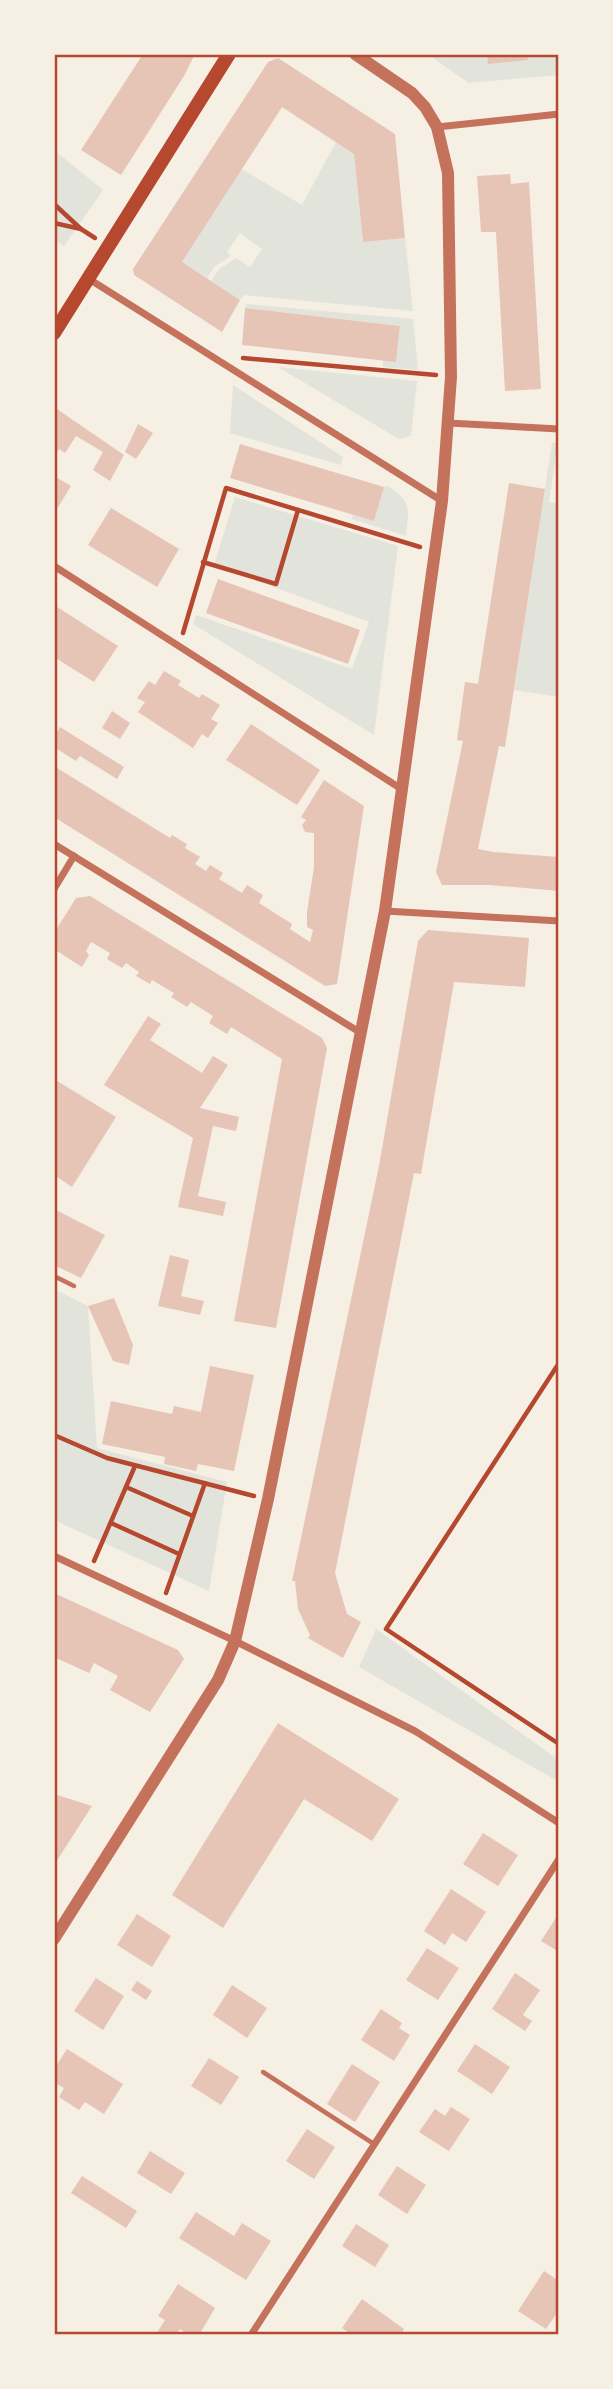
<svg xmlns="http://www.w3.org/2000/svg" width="613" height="2389" font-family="'IBM Plex Serif',serif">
  <rect width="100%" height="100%" fill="#f6efe4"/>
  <!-- green -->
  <g fill="#e2e4dc">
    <path d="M427,54h132v21l-90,8z"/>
    <path d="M336,142l18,12 9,88 42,-4 8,73 -169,-16 -4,5 -29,-19 8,-12 17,-11 14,9 12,-18 -22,-16 -13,19 4,4 -16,10 -8,12 -25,-16 60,-93 60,36z"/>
    <path d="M54,150l49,40 -39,56 -10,-6z"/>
    <path d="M247,304l166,15 5,51 -35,-3v-7l13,1 4,-35 -155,-18z"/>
    <path d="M278,367l139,14 -6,55 -12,3z"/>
    <path d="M233,385l110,72 -2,8 -111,-32z"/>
    <path d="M552,443h6l-9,59 10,2v193l-45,-7z"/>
    <path d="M388,486c24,16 21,23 18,50l-55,-17 2,-4 21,6 10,-34z"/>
    <path d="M235,497l163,49 -24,189 -181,-111 3,-9 156,54 17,-47 -155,-57z"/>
    <path d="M54,1289l34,17 9,142 130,34 -18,109 -155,-71z"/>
    <path d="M376,1629l183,131v22l-200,-115z"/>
  </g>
  <!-- building -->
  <g fill="#e6c5b7">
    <path d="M143,54h52l-11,22 -63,99 -40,-25z"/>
    <path d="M487,54h40l1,6 -40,4z"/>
    <path d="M278,58l117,76 10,104 -42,4 -9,-88 -72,-47 -100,155 58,38 -18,32 -88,-57 -1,-6 135,-207z"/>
    <path d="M510,174l1,10 18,-2 12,207 -36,2 -9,-159h-15l-4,-56z"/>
    <path d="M245,308l155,18 -4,36 -154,-17z"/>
    <path d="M54,407l70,48 -14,26 -17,-11 10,-18 -27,-16 -11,17 -6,-4 -5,8z"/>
    <path d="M138,424l15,9 -17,26 -11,-7z"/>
    <path d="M240,444l144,43 -10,34 -144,-43z"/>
    <path d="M54,476l17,10 -17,28z"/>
    <path d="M509,483l36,6 -40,258 -6,-1 -21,103 15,3 66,5v34l-69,-6h-48l-6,-13 27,-131 -6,-1 8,-58 13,2z"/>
    <path d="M111,508l68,41 -22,38 -69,-42z"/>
    <path d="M218,579l142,51 -12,34 -142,-51z"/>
    <path d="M54,605l64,41 -24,36 -40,-25z"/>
    <path d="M164,671l17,10 -3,4 21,13 3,-4 18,11 -9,14 7,4 -10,15 -6,-4 -9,14 -55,-36 7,-10 -8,-4 12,-17 6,4z"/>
    <path d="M112,711l18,12 -10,16 -18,-11z"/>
    <path d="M251,724l69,46 -23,35 -71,-45z"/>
    <path d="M60,727l64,40 -7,12 -37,-23 -4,5 -22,-14v-10z"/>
    <path d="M54,766l116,72 2,-3 15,9 -2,4 15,9 -5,7 11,7 4,-6 13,8 -4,6 23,14 5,-8 16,10 -4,8 33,21 -2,5 20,13 3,-12 -6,-3v-15l7,-45v-34l-9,-1 -3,-7 4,-5 -5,-3 23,-37 40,26 -27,178 -12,2 -271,-169z"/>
    <path d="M90,896l232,142 5,10 -51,280 -42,-7 48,-262 -51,-32 -4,7 -18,-11 4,-7 -22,-14 -4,5 -16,-10 3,-4 -12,-7 -10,-6 -2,4 -14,-8 3,-4 -13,-9 -4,5 -15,-9 3,-6 -19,-11 -5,9 3,4 -7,12 -28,-18v-16l22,-35z"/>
    <path d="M428,930l101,8 -4,49 -71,-5 -33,192 -7,-1 -79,400 12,41 14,8 -18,36 -35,-20 2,-3 -12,-26 -3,-28h-3l87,-415 39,-225z"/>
    <path d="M148,1016l13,8 -11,16 52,33 11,-17 15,9 -28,43 39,9 -3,14 -23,-5 -15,70 28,6 -3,14 -45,-9 15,-69 -89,-53z"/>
    <path d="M54,1079l62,38 -44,70 -18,-12z"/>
    <path d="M54,1209l51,26 -24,43 -27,-13z"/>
    <path d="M170,1255l19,5 -8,36 23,5 -4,14 -42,-9z"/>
    <path d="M114,1298l19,47 -4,20 -16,-4 -25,-55z"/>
    <path d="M210,1366l44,9 -20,96 -36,-7 -2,7 -32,-7 1,-7 -63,-13 9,-43 61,13 2,-8 27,6z"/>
    <path d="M54,1593l124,57 6,9 -34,53 -40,-22 8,-14 -24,-13 -5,10 -35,-16z"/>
    <path d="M278,1723l121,76 -27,42 -68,-42 -81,129 -51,-33z"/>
    <path d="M54,1794l38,12 -38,59z"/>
    <path d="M483,1833l35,22 -20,31 -35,-22z"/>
    <path d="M451,1889l35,23 -20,30 -14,-9 -7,12 -21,-14z"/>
    <path d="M559,1913v39l-18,-11z"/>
    <path d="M137,1914l34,22 -19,31 -35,-22z"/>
    <path d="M427,1948l32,20 -21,32 -32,-20z"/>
    <path d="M515,1973l25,17 -17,25 9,6 -7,10 -33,-22z"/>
    <path d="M96,1978l28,18 -21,34 -29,-19z"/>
    <path d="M137,1981l15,10 -6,9 -15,-10z"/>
    <path d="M232,1985l35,23 -20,30 -34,-23z"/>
    <path d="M381,2009l21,14 -3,5 11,7 -16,26 -33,-21z"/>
    <path d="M475,2044l35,23 -18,27 -35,-23z"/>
    <path d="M67,2049l56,35 -19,30 -19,-12 -6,8 -20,-13 5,-9 -10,-6v-13z"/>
    <path d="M209,2058l30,19 -18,28 -30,-19z"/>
    <path d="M352,2064l28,18 -25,40 -28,-18z"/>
    <path d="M451,2107l19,12 -21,32 -30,-19 16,-23 10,7z"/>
    <path d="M307,2129l28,18 -21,32 -28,-18z"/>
    <path d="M150,2151l35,22 -14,21 -34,-21z"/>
    <path d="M397,2166l29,19 -19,29 -29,-19z"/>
    <path d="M82,2176l55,35 -11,17 -55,-35z"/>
    <path d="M196,2212l38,24 8,-13 29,18 -25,39 -67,-42z"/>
    <path d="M356,2224l33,21 -14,22 -33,-21z"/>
    <path d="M544,2271l15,10v29l-13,19 -28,-18z"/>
    <path d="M178,2284l37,24 -16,27h-11l-8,-6 -4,6h-13l-5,-4 7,-11 -7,-4z"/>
    <path d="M362,2299l42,30 -4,6h-48l-10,-7z"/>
  </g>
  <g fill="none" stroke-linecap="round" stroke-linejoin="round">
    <!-- path -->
    <g stroke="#b5482f" stroke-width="4.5">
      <path d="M54,204l27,25 -27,-6"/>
      <path d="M81,229l14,9"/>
      <path d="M243,358l193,17"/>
      <path d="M203,562l73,22 22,-74"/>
      <path d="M183,633l43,-145 194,59"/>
      <path d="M559,1363l-173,266 173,115"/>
      <path d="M54,1435l53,23 147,38"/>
      <path d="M126,1487l67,29"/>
      <path d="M111,1523l68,31"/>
      <path d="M94,1561l41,-95"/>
      <path d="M166,1593l39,-110"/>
    </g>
    <!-- service -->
    <g stroke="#c5725c" stroke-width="4.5">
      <path d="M54,1276l20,10"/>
      <path d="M263,2072l111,72"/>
    </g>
    <!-- minor -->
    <g stroke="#c5725c" stroke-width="7">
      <path d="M437,127l122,-13"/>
      <path d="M89,279l353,222"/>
      <path d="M448,423l111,6"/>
      <path d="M54,566l349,224"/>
      <path d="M54,844l307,189"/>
      <path d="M54,889l20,-33"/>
      <path d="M385,911l174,10"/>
      <path d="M54,1556l181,85 180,90 144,92"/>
      <path d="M251,2335l308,-476"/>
    </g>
    <!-- tertiary -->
    <path stroke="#c5725c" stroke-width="12" d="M54,1939l164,-259 17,-39 33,-142 117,-588 57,-410 9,-124 -3,-204 -11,-46 -12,-20 -13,-14 -57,-39"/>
    <!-- secondary -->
    <path stroke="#b5482f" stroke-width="14" d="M54,333l175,-279"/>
  </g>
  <!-- border -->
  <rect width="613" height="2389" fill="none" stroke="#f6efe4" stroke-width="112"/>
  <rect x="56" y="56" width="501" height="2277" fill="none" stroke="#b5482f" stroke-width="2.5"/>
</svg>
